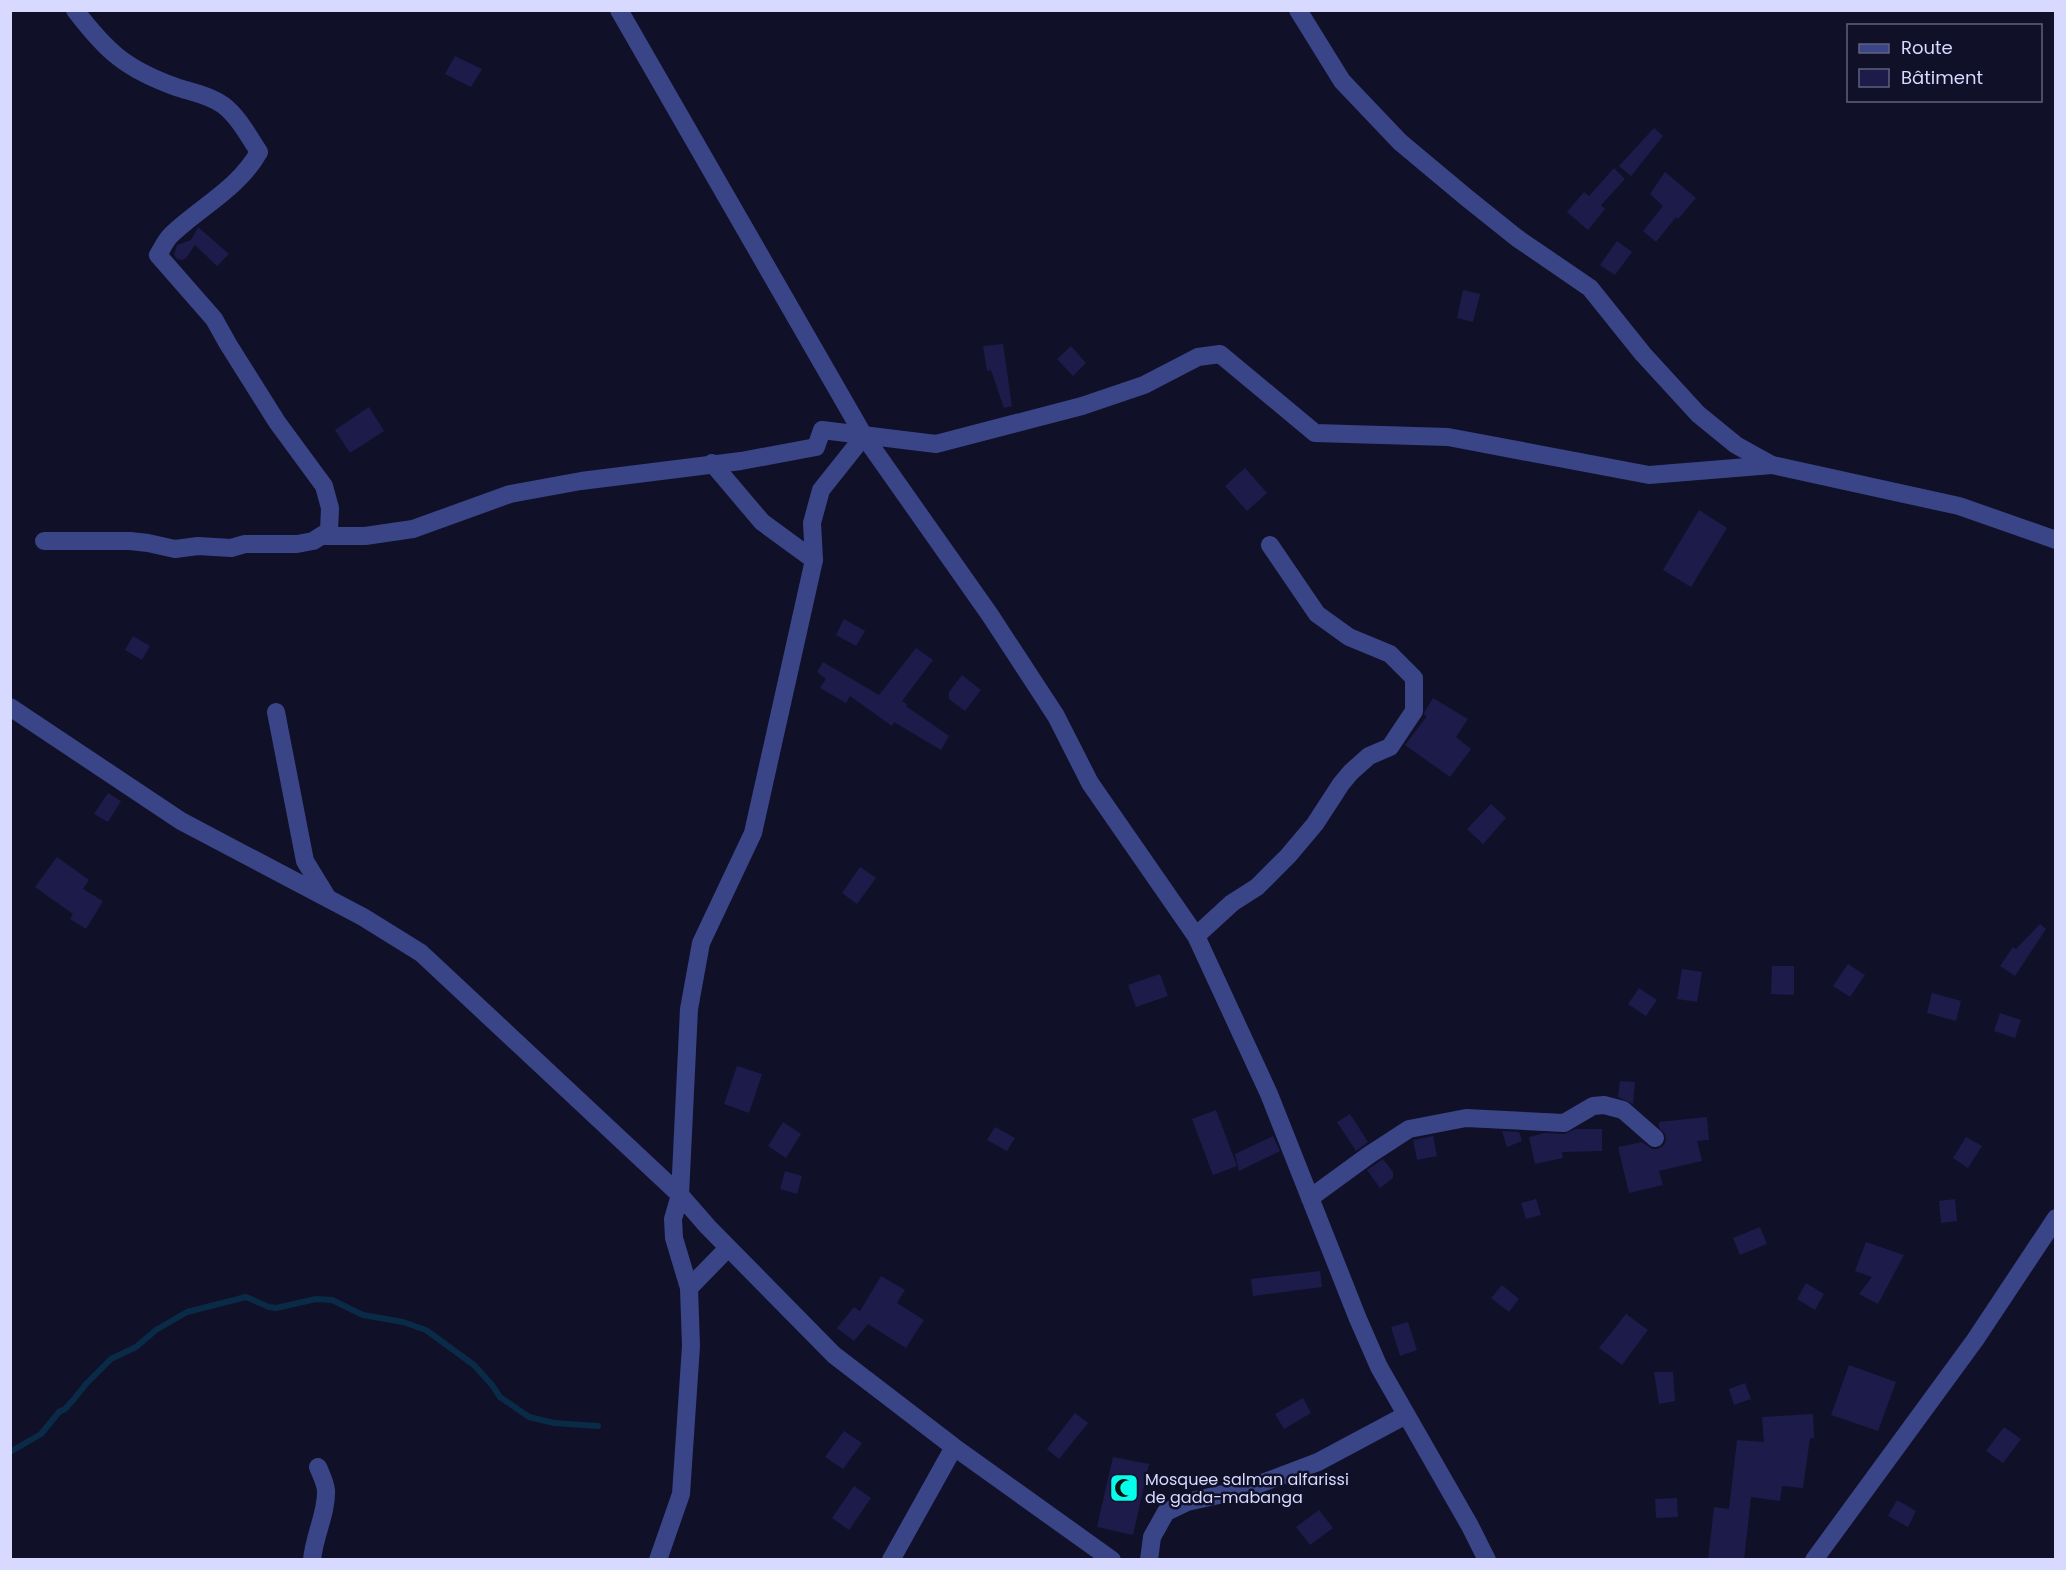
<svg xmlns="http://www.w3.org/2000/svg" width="2066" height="1570" font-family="Poppins,sans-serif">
  <rect width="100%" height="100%" fill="#101028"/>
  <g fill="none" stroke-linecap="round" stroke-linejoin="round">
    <!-- stream -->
    <path stroke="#0a2b47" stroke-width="6" d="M10,1452l31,-18 18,-22 6,-3 9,-10 12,-15 25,-25 25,-12 20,-17 31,-18 59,-15 23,10 7,1 40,-9 16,1 31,15 40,7 23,8 48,35 18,20 8,12 29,20 25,6 44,3"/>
  </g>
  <!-- building -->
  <g fill="#1d1b4a">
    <path d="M455,56l27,13 -11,18 -26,-13z"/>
    <path d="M1654,128l9,8 -32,40 -12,-10z"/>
    <path d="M1614,168l11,11 -24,26 4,4 -17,21 -21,-18 17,-20 5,4z"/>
    <path d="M1665,172l31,26 -18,21 -2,-2 -20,25 -13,-11 20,-25 -13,-12z"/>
    <path d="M198,227l31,27 -12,12 -22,-21 -9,13 -4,2 -5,-1 -3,-4 3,-10 14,-5z"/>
    <path d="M1617,241l15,11 -17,23 -15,-10z"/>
    <path d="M1463,290l17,4 -7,28 -16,-4z"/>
    <path d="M1003,344l9,62 -8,2 -13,-38 -4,1 -4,-25z"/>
    <path d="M1071,346l15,17 -13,13 -16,-17z"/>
    <path d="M369,407l15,24 -34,22 -15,-23z"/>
    <path d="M1245,468l22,25 -20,18 -22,-25z"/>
    <path d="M1699,510l28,18 -36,59 -28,-17z"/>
    <path d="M844,619l21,12 -9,15 -20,-11z"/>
    <path d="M133,636l17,10 -8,14 -17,-10z"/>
    <path d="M916,648l17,12 -31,41 5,3 -1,2 43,30 -8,14 -47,-28 -2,4 -42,-30 -4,7 -26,-15 6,-9 -9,-7 6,-10 56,33z"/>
    <path d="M962,675l19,15 -16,21 -16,-12v-7z"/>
    <path d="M1433,698l35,21 -12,18 15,12 -21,28 -45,-32 22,-29 -3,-1 1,-4z"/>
    <path d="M108,793l13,8 -13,21 -14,-8z"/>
    <path d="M1491,804l15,14 -23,26 -16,-15z"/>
    <path d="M57,857l32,23 -6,9 20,12 -17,28 -16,-10 3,-5 -38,-27z"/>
    <path d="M860,867l16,11 -19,26 -15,-11z"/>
    <path d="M2040,924l6,5 -31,47 -15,-10 13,-19 3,2z"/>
    <path d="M1848,964l17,11 -15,22 -17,-11z"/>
    <path d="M1772,966h22v29l-23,-1z"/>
    <path d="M1682,969l20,3 -5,30 -20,-3z"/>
    <path d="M1160,974l8,22 -32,11 -8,-22z"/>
    <path d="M1639,988l18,12 -11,16 -18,-12z"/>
    <path d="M1932,993l29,8 -5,20 -29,-8z"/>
    <path d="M2000,1013l21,7 -6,18 -21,-7z"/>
    <path d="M737,1066l25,8 -13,39 -25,-9z"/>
    <path d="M1620,1081l15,1 -2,22 -15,-7z"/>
    <path d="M1216,1110l21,56 -24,9 -21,-56z"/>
    <path d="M1350,1114l18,28 -12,9 -19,-29z"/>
    <path d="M1707,1117l2,23 -12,1 5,20 -43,10 4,14 -34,8 -11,-46 24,-5 10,7h6l6,-4 2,-5 -1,-6 -6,-7v-5z"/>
    <path d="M783,1122l18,12 -15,24 -18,-12z"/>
    <path d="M995,1127l20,11 -8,13 -20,-11z"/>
    <path d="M1575,1129h27v22l-40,1 1,6 -28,6 -6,-27 15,-4 20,1z"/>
    <path d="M1502,1131l17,1 3,9 -15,6z"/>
    <path d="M1273,1136l7,15 -41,20 -4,-17z"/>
    <path d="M1433,1136l4,20 -20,4 -4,-20z"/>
    <path d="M1966,1137l16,9 -14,22 -15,-10z"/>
    <path d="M1383,1159l10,13v6l-13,10 -13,-18z"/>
    <path d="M785,1171l17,5 -5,18 -17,-5z"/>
    <path d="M1536,1199l5,16 -15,4 -5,-16z"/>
    <path d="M1955,1199l2,22 -16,2 -2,-22z"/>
    <path d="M1760,1227l7,17 -27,11 -7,-17z"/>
    <path d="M1866,1242l38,13 -26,49 -19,-10 13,-17 -17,-6z"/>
    <path d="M1320,1271l2,16 -69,9 -2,-17z"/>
    <path d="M881,1276l24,14 -8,13 27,17 -18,28 -38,-24 -14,17 -17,-13 17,-21 6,4z"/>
    <path d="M1806,1283l18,11 -9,16 -18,-11z"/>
    <path d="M1502,1285l17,14 -10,13 -18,-14z"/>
    <path d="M1626,1314l22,16 -26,35 -23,-17z"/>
    <path d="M1408,1322l9,28 -17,6 -9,-29z"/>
    <path d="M1849,1365l47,17 -18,49 -47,-16z"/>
    <path d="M1654,1372h19l2,29 -16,3z"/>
    <path d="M1745,1383l6,16 -17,6 -5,-16z"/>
    <path d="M1303,1398l8,15 -27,16 -9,-15z"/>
    <path d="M1075,1413l13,10 -29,36 -12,-10z"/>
    <path d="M1813,1414l1,24h-4l-7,50 -21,-2 -2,15 -29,-4 -7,63h-36l6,-53 15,2 8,-69 27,2 -2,-25z"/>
    <path d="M2004,1427l17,12 -18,24 -17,-12z"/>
    <path d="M844,1431l18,12 -19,26 -18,-12z"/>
    <path d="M1113,1457l36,7 -16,71 -36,-8z"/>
    <path d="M854,1486l17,12 -22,32 -17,-12z"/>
    <path d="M1677,1498l1,19 -22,1 -1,-19z"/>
    <path d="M1897,1500l19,11 -8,16 -20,-11z"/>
    <path d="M1319,1510l14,18 -23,17 -14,-18z"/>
  </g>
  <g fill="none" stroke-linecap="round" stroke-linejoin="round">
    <!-- minor -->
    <g stroke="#3a4588" stroke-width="18">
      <path d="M619,10l245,426 126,179 66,101 34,67 106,153 73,158 89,225 21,48 91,159 17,34"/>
      <path d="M1298,10l44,71 58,61 67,56 50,40 73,50 53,66 55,60 38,31 36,20 187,41 97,34"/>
      <path d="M712,463l50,59 52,38"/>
      <path d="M321,536h44l48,-7 97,-35 71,-13 160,-20 75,-14 6,-17 114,14 146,-38 62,-21 54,-28 22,-3 95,79 133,4 201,38 123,-10"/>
      <path d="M44,541h86l18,2 27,6 23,-3 33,2 14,-4h52l16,-3 16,-10 1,-23 -6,-22 -47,-64 -49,-78 -14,-25 -56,-64c4,-6 7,-14 13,-20 29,-28 67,-46 88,-83 -10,-15 -21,-36 -36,-47 -14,-10 -32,-13 -47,-18 -50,-18 -69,-35 -101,-77"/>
      <path d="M10,707l171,114 182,96 58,36 259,242 28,32 126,128 120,92 158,113"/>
      <path d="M276,712l29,149 22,36"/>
      <path d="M1196,936l36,-33 25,-16 31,-31 27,-32 26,-40 10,-12 18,-16 21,-9 24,-36v-33l-24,-24 -41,-17 -32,-23 -47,-69"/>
      <path d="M1310,1198l59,-43 40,-26 57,-11 98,5 29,-17 11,-1 19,5 32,28"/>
      <path d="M689,1288l39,-40"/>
      <path d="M312,1560c2,-24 15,-47 14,-70 -1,-8 -5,-16 -8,-23"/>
      <path d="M658,1560l23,-66 10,-148 -2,-58 -15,-50 -1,-19 7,-24 9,-186 12,-66 52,-110 61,-273 -2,-37 9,-33 43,-54"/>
      <path d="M891,1560l63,-113"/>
      <path d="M1149,1560l3,-23 14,-25 21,-10 59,-13 72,-27 88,-47"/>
      <path d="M1814,1560l161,-220 81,-122"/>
    </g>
  </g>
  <!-- icons -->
  <defs>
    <g id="mosque-square" transform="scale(1.5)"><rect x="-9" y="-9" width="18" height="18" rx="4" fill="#03ffec" stroke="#101028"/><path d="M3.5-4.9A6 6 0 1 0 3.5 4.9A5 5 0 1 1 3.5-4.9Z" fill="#111"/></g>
  </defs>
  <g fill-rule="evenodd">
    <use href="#mosque-square" x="1124" y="1488"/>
  </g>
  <g text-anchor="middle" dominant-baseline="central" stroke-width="5" stroke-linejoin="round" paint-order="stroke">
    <!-- poi labels -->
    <g font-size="16" fill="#d7d9ff" stroke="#101028" text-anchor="start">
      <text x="1145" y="1479">Mosquee salman alfarissi<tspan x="1145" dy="18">de gada-mabanga</tspan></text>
    </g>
  </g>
  <!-- border -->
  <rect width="2066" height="1570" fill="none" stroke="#d7d9ff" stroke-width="24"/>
  <!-- legend -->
  <rect x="1847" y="24" width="195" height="78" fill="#101028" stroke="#60607e" stroke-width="1.5"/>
  <rect x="1859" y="44" width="30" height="9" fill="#3a4588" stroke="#60607e" stroke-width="1.5"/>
  <text x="1901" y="54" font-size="18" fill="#d7d9ff">Route</text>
  <rect x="1859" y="69" width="30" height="18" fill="#1d1b4a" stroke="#60607e" stroke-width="1.5"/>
  <text x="1901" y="84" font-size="18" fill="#d7d9ff">Bâtiment</text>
</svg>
